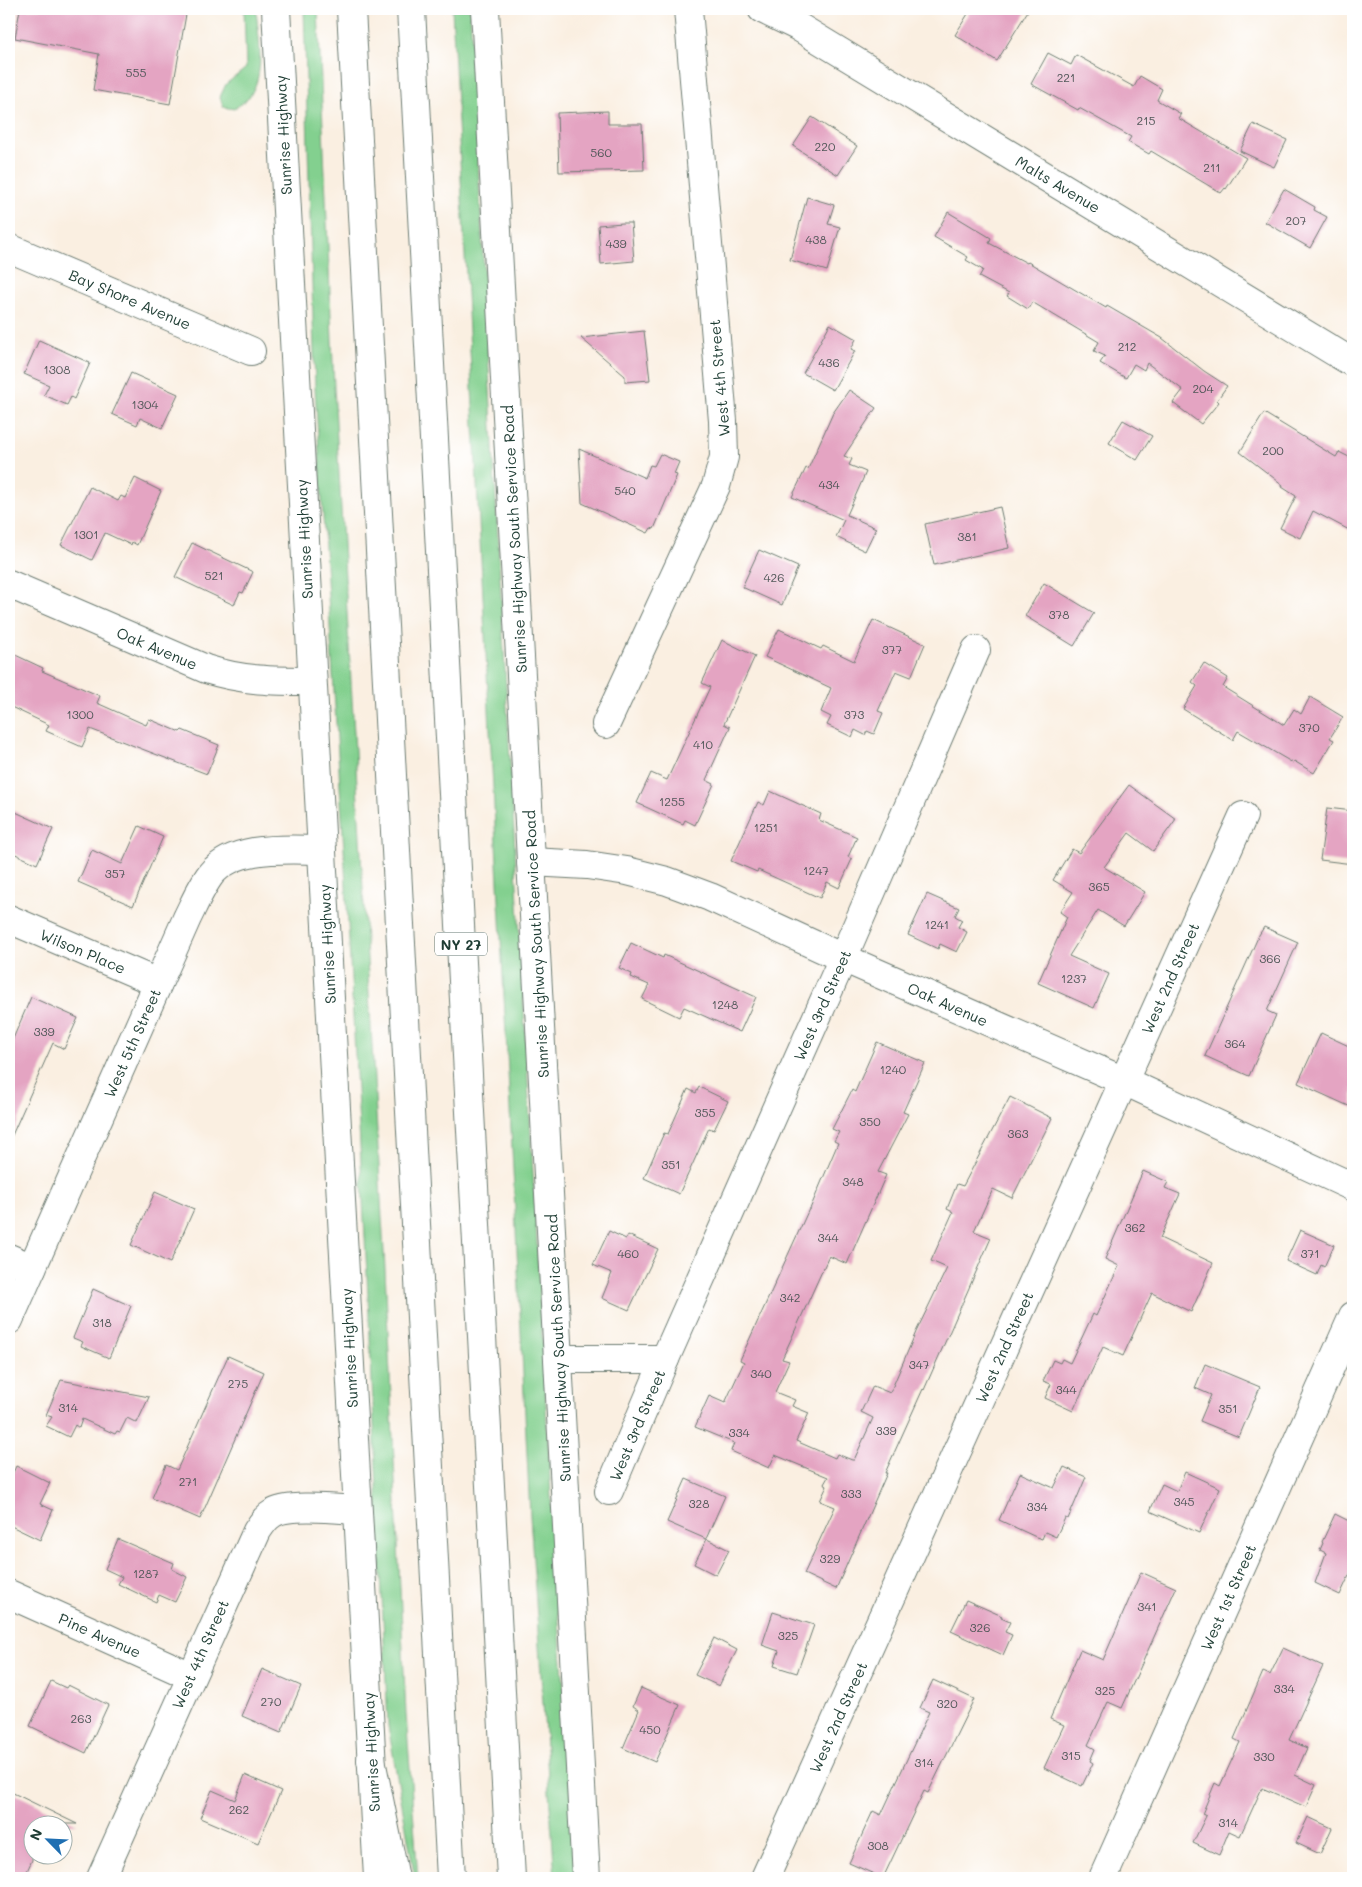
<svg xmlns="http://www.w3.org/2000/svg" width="1362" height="1887" font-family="Mali,sans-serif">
  <rect width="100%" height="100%" fill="#fff"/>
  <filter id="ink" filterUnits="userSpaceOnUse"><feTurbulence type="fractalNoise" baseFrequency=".02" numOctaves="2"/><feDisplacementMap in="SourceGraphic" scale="10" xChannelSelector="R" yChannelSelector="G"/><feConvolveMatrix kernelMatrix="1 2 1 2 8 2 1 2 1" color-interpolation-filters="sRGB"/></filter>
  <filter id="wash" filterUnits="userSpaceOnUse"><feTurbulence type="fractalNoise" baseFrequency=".0096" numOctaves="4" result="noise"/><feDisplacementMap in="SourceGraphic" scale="20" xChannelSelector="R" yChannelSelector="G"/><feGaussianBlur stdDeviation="1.12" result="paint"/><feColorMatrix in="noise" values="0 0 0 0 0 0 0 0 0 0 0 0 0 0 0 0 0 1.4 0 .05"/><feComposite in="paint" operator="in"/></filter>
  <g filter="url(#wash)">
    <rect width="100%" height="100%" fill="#faefe1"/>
    <!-- green -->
    <g fill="#83d08f" stroke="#518662">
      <path d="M244,9h12c2,26 10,61 -5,85 -3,6 -12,11 -17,15l-11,-2 -3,-10 6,-13 20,-16z"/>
      <path d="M304,9h14l16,378 51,882 21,445 12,164h-3l-27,-152 -21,-451 -23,-425 -29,-461z"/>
      <path d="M452,9h18l32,607 53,952 23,310h-23l-25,-362 -19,-387z"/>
    </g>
    <g id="blocks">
      <!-- building -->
      <g fill="#e4a4c2">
        <path d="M20,9h167l-17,95 -77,-14 6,-36 -84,-16z"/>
        <path d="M971,9h58l-32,52 -42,-26z"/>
        <path d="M1048,53l23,12 5,-10 58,32 6,-11 22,13 -5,11 24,14 -3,4 68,40 -20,31 -1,-1 -4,5 -70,-42 -2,3 -21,-12 3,-5 -52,-29 -1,2 -47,-26z"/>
        <path d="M608,111v13h34l2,46 -85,2 -2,-59z"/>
        <path d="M812,117l45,29 -19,29 -45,-29z"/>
        <path d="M1253,124l34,16 -13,27 -34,-16z"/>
        <path d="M1284,189l31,18 -1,3 13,7 -17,31 -45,-26z"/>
        <path d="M807,197l27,8 -6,19 12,3 -13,44 -37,-11z"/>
        <path d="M948,212l43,26 -2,5 38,20 1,-1 78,46 1,-2 55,32 42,33 23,15 -10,14 2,2 -18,22 -28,-21 10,-13 -36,-27 -3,7 -10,-6 -8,14 -26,-15 5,-7 -11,-5 5,-9 -67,-40 -4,7 -21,-13 2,-3 -30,-16 4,-7 -17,-10 2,-3 -34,-20z"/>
        <path d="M623,223h8l3,38 -33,3 -3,-39z"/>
        <path d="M830,324l26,15 -5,10 4,2 -22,39 -30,-17z"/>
        <path d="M644,331l6,49 -25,2v-6l-44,-38z"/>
        <path d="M39,340l51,23 -16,36 -3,-2 -4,8 -23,-10 5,-10 -25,-11z"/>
        <path d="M131,373l47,21 -16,34 -22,-10 -3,7 -25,-11z"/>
        <path d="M849,390l27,18 -32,48 8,3 -3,6 17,7 -19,43 29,13 -11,23 -29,-14 8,-17 -52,-23 14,-29 2,1 25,-56z"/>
        <path d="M1264,413l72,44 3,-5 14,7v73l-40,-21 -13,27 -20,-10 16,-32 -14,-9 1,-2 -43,-33z"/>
        <path d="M1123,420l29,16 -15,24 -28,-17z"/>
        <path d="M579,449l66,29 5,-13 4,1 6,-12 19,8 -5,12 3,1 -23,54 -3,-1 -3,5 -66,-30z"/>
        <path d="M135,478l26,13 -24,54 -5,-3 -1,3 -26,-12 -13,27 -31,-15 29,-58 28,14 3,-5 4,2z"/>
        <path d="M1000,507l9,41 -75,17 -9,-41z"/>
        <path d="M192,543l61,29 -10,21 -3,-1 -6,13 -59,-28z"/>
        <path d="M759,550l39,17 -16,38 -40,-18z"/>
        <path d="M1044,583l50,30 -20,33 -49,-30z"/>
        <path d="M873,620l52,24 -14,33 -15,-6 -18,40 5,2 -9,21 -7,-3 -2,4 -10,-5 -3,7 -25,-12 4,-8 -10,-5 10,-24 -66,-31 14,-28 42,20 2,-3 31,15z"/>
        <path d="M722,640l33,16 -31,68 6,3 -24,53 8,4 -19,41 -10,-5 -2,4 -46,-21 14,-30 16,7 43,-93 -8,-4z"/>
        <path d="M9,652l34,16 -1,3 58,25 -3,7 49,22 3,-6 31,13 2,-2 37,15 -12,29 -117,-45 -8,18 -36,-16 3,-6 -40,-19z"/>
        <path d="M1204,663l24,15 -5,9 61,38 10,-16 7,5 9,-17 33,20 -13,21 4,2 -20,33 -20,-12 -1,2 -55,-32 -5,9 -50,-31 14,-23 -5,-4z"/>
        <path d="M1129,785l47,34 -23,32 -24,-18 -25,34 41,25 -21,34 -26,-16 -29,46 40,18 -15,34 -56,-25 29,-66 -7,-5 13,-20 -20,-12 19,-31 7,4z"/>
        <path d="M770,791l51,23 -2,6 38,17 -9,20 4,2 -13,29 -12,-6 -7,16 -62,-28 -1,2 -26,-11 27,-59 6,3z"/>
        <path d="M1327,808l26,3v53l-33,-4z"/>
        <path d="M9,809l44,20 -16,35 -28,-13z"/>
        <path d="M139,826l24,11 -30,69 -55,-24 14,-32 30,14z"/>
        <path d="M927,894l32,14 -4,8 7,4 -4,7 9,5 -10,20 -17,-8 -2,5 -30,-14z"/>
        <path d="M1264,927l34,15 -31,69 9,4 -27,61 -44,-20 54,-121z"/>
        <path d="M631,943l32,15 1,-3 92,42 -16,35 -56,-25 -5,10 -37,-18 7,-14 -18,-8 1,-3 -13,-6z"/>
        <path d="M31,997l47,21 -14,31 -11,-6 -44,99v-94z"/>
        <path d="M1321,1033l32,15v60l-55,-25z"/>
        <path d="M877,1042l48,21 -22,49 5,2 -30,58 8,3 -39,89 -18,-8 -47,103 7,2 -14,31 20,8 -3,6 17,7 -13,28 39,17 2,-4 15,6h2l19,-42 -12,-6 12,-26 17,7 26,-61 31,-64 -16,-7 22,-49 -6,-3 10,-25 6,2 47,-89 42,21 -40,80 -19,-9 -19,42 17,7 -67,152 -1,-1 -38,84h2l-51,116 -32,-15 31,-67 -15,-6 7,-15 -3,-2 4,-7 -53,-22 -6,13 -38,-17 3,-8 -39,-16 14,-31 16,7 19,-41 -4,-2 69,-151h1l28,-66 -4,-2 5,-9 -7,-3 20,-39 3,2z"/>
        <path d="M699,1087l29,14 -14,29 -5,-2 -30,66 -35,-16 20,-45 4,1 20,-45 8,4z"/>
        <path d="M1143,1171l25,11 -3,6 15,6 -20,44 53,25 -22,49 -39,-19 -29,63 -20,-9 -30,64 -28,-13 6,-14 -8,-3 10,-21 7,3 2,-4 8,4 23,-49 3,2 23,-50 -14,-7z"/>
        <path d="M155,1192l39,17 -24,54 -39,-18z"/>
        <path d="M1300,1230l34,15 -10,22 -3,-2 -4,10 -31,-14z"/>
        <path d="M609,1231l17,8 2,-4 30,14 -29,61 -27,-12 10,-25 -19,-8z"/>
        <path d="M93,1289l38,17 -22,52 -28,-12 2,-4 -10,-4z"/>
        <path d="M228,1356l36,16 -64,147 -48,-21 14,-33 11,5z"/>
        <path d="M1205,1364l55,23 -21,50 -39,-16 11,-26 -16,-7z"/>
        <path d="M61,1380l88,17 -12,26 -10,-5 -7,14 -3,-1 -2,3 -33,-15 -3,9 -4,-3 -6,12 -23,-11 6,-9 -6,-2z"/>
        <path d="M16,1466l34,17 -10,21 13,6 -13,30 -31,-15v-43z"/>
        <path d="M1064,1467l22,10 -18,42 -3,-1 -9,19 -11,-5 -3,7 -6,-2 -37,-17 21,-47 34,15z"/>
        <path d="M1185,1472l35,16 -21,45 -49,-22 12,-27 15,7z"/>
        <path d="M686,1479l39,17 -19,43 -39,-17z"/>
        <path d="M1335,1514l18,9v44l-13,28 -25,-12 11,-30 -6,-3 3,-7 -1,-1z"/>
        <path d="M118,1539l56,24 -2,6 15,8 -12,25 -16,-7 -3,7 -38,-18 4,-7 -17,-8z"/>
        <path d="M707,1539l22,11 -13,25 -22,-11z"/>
        <path d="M1141,1572l35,16 -54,120 -14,-6 -20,43 7,4 -5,12 3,2 -11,23 -38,-18 20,-43 -14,-6 30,-69 23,10z"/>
        <path d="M966,1600l36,16 -1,2 9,4 -5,10 7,3 -9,20 -52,-24z"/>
        <path d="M773,1612l41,13 -17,48 -23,-7 5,-15 -17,-6z"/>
        <path d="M714,1638l23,12 -18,36 -24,-11z"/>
        <path d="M1283,1648l40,18 -34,74 18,8 -12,27 21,10 -10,22 -44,-19 -22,48 -11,-5 -10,24 -26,-12 13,-27 -4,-2 13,-31 5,3 20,-44 -6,-3 29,-67 7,3z"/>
        <path d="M262,1669l39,17 -20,47 -39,-17z"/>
        <path d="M933,1680l41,19 -46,94 -4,-2 -41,87 -34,-15 24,-52 8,4 48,-103 -9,-4z"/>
        <path d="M51,1681l15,7 2,-3 40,20 -22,48 -56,-27z"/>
        <path d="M641,1688l39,17 -25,57 -32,-14 16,-38 -6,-4z"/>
        <path d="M245,1775l36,16 -23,52 -58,-25 12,-28 23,10z"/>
        <path d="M9,1791l68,33h-45v36l-8,18h-15z"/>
        <path d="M1308,1817l24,11 -12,26 -24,-11z"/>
      </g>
    </g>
  </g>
  <g filter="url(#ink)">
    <use href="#blocks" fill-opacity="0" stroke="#6c7b71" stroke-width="1"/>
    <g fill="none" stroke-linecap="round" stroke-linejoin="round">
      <!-- street casing -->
      <g stroke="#6c7b71" stroke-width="30">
        <g id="street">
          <path d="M762,9l35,17 556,337"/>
          <path d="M9,248l242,103"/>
          <path d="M9,584l197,85c37,12 68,12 106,12"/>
          <path d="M606,724l110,-238 8,-29 -1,-36 -35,-412"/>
          <path d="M531,862l56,3 40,6 40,10 43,16 133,61 281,123 229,106"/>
          <path d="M9,919l149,64"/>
          <path d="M9,1258l23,10"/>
          <path d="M9,1320l178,-402c7,-14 14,-31 24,-44 25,-30 76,-24 111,-24"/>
          <path d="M559,1359h106"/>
          <path d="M609,1491l56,-132 178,-401 133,-308"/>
          <path d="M9,1594l182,82"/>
          <path d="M101,1878l156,-347c4,-6 8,-13 15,-17 16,-11 65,-5 85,-4"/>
          <path d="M765,1878l478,-1062"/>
          <path d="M1103,1878l250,-562"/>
        </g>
      </g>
      <!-- secondary casing -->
      <g stroke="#6c7b71" stroke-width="30">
        <g id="secondary">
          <path d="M276,9l102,1869"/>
          <path d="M485,9l101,1869"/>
        </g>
      </g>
      <!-- highway casing -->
      <g stroke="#6c7b71" stroke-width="30">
        <g id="highway">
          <path d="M351,9l100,1869"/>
          <path d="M411,9l100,1869"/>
          <path d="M371,1760l24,118"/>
        </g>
      </g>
      <!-- street -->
      <use href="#street" stroke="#fff" stroke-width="28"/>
      <!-- secondary -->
      <use href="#secondary" stroke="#fff" stroke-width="28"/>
      <!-- highway -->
      <use href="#highway" stroke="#fff" stroke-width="28"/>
    </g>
  </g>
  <g text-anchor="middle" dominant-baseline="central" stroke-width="4" stroke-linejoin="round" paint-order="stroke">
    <!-- number labels -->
    <g font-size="12" fill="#505758">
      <text x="136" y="72">555</text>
      <text x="1066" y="77">221</text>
      <text x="1146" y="120">215</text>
      <text x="825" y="146">220</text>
      <text x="601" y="152">560</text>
      <text x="1212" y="167">211</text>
      <text x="1296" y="220">207</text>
      <text x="816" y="239">438</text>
      <text x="616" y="243">439</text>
      <text x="1127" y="346">212</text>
      <text x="829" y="362">436</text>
      <text x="57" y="369">1308</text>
      <text x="1203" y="388">204</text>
      <text x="145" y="404">1304</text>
      <text x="1273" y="450">200</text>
      <text x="829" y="484">434</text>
      <text x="625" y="490">540</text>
      <text x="86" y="534">1301</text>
      <text x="967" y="536">381</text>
      <text x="214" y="575">521</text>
      <text x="774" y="577">426</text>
      <text x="1059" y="614">378</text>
      <text x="892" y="649">377</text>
      <text x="80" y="714">1300</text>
      <text x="854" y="714">373</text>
      <text x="1309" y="727">370</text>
      <text x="703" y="744">410</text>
      <text x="672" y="801">1255</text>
      <text x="766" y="827">1251</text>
      <text x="816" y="870">1247</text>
      <text x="115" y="873">357</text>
      <text x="1099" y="886">365</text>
      <text x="937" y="924">1241</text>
      <text x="1270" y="958">366</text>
      <text x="1074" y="978">1237</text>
      <text x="725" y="1004">1248</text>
      <text x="44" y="1031">339</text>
      <text x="1235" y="1043">364</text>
      <text x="893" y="1069">1240</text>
      <text x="705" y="1112">355</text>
      <text x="870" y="1121">350</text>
      <text x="1018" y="1133">363</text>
      <text x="671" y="1164">351</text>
      <text x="853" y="1181">348</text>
      <text x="1135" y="1227">362</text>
      <text x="828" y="1237">344</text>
      <text x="628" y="1253">460</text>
      <text x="1310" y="1253">371</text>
      <text x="790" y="1297">342</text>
      <text x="102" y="1322">318</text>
      <text x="919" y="1364">347</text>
      <text x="761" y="1373">340</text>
      <text x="238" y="1383">275</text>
      <text x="1066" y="1389">344</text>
      <text x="68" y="1407">314</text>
      <text x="1228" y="1408">351</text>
      <text x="886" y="1430">339</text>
      <text x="739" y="1432">334</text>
      <text x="188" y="1481">271</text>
      <text x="851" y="1493">333</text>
      <text x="1184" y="1501">345</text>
      <text x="699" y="1503">328</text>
      <text x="1037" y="1506">334</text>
      <text x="830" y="1558">329</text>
      <text x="146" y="1573">1287</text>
      <text x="1147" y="1606">341</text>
      <text x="980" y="1627">326</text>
      <text x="788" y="1635">325</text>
      <text x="1284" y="1688">334</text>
      <text x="1105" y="1690">325</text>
      <text x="271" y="1701">270</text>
      <text x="947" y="1703">320</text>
      <text x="81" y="1718">263</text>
      <text x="650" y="1729">450</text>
      <text x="1071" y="1755">315</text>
      <text x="1264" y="1756">330</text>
      <text x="924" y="1762">314</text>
      <text x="239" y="1809">262</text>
      <text x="1228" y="1822">314</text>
      <text x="878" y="1845">308</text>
    </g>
    <!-- shield labels -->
    <rect fill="#fff" stroke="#627771" stroke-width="1" x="435" y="932.5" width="52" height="23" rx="4"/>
    <g font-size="14" font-weight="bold" fill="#1f3d34">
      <text x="461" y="944">NY 27</text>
    </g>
    <!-- street labels -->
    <g font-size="15" fill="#1f3d34" stroke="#fff">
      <text transform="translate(283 135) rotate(-93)">Sunrise Highway</text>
      <text transform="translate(1058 184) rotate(31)">Malts Avenue</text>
      <text transform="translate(130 299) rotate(23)">Bay Shore Avenue</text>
      <text transform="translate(719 378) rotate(-95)">West 4th Street</text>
      <text transform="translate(304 539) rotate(-93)">Sunrise Highway</text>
      <text transform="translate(514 539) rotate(-93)">Sunrise Highway South Service Road</text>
      <text transform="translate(157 648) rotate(23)">Oak Avenue</text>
      <text transform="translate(327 944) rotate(-93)">Sunrise Highway</text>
      <text transform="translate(536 944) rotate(-93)">Sunrise Highway South Service Road</text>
      <text transform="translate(83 951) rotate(23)">Wilson Place</text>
      <text transform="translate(1170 978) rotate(-66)">West 2nd Street</text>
      <text transform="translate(948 1004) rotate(24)">Oak Avenue</text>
      <text transform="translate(822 1005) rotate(-66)">West 3rd Street</text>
      <text transform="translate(132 1043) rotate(-66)">West 5th Street</text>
      <text transform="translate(1004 1347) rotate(-66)">West 2nd Street</text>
      <text transform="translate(349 1348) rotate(-93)">Sunrise Highway</text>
      <text transform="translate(558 1348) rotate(-93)">Sunrise Highway South Service Road</text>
      <text transform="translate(637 1425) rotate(-67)">West 3rd Street</text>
      <text transform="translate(1228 1597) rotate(-66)">West 1st Street</text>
      <text transform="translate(100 1635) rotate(24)">Pine Avenue</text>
      <text transform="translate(200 1654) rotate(-66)">West 4th Street</text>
      <text transform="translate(838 1717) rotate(-66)">West 2nd Street</text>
      <text transform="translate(371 1752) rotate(-93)">Sunrise Highway</text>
    </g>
  </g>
  <!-- margin -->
  <rect width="1362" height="1887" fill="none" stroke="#fff" stroke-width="30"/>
  <!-- north arrow -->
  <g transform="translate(48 1840) rotate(294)"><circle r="24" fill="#ffffff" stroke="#a5b1ae"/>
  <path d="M0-4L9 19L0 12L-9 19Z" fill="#1f6fb2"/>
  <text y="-8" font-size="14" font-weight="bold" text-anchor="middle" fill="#1f3d34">N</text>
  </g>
</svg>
